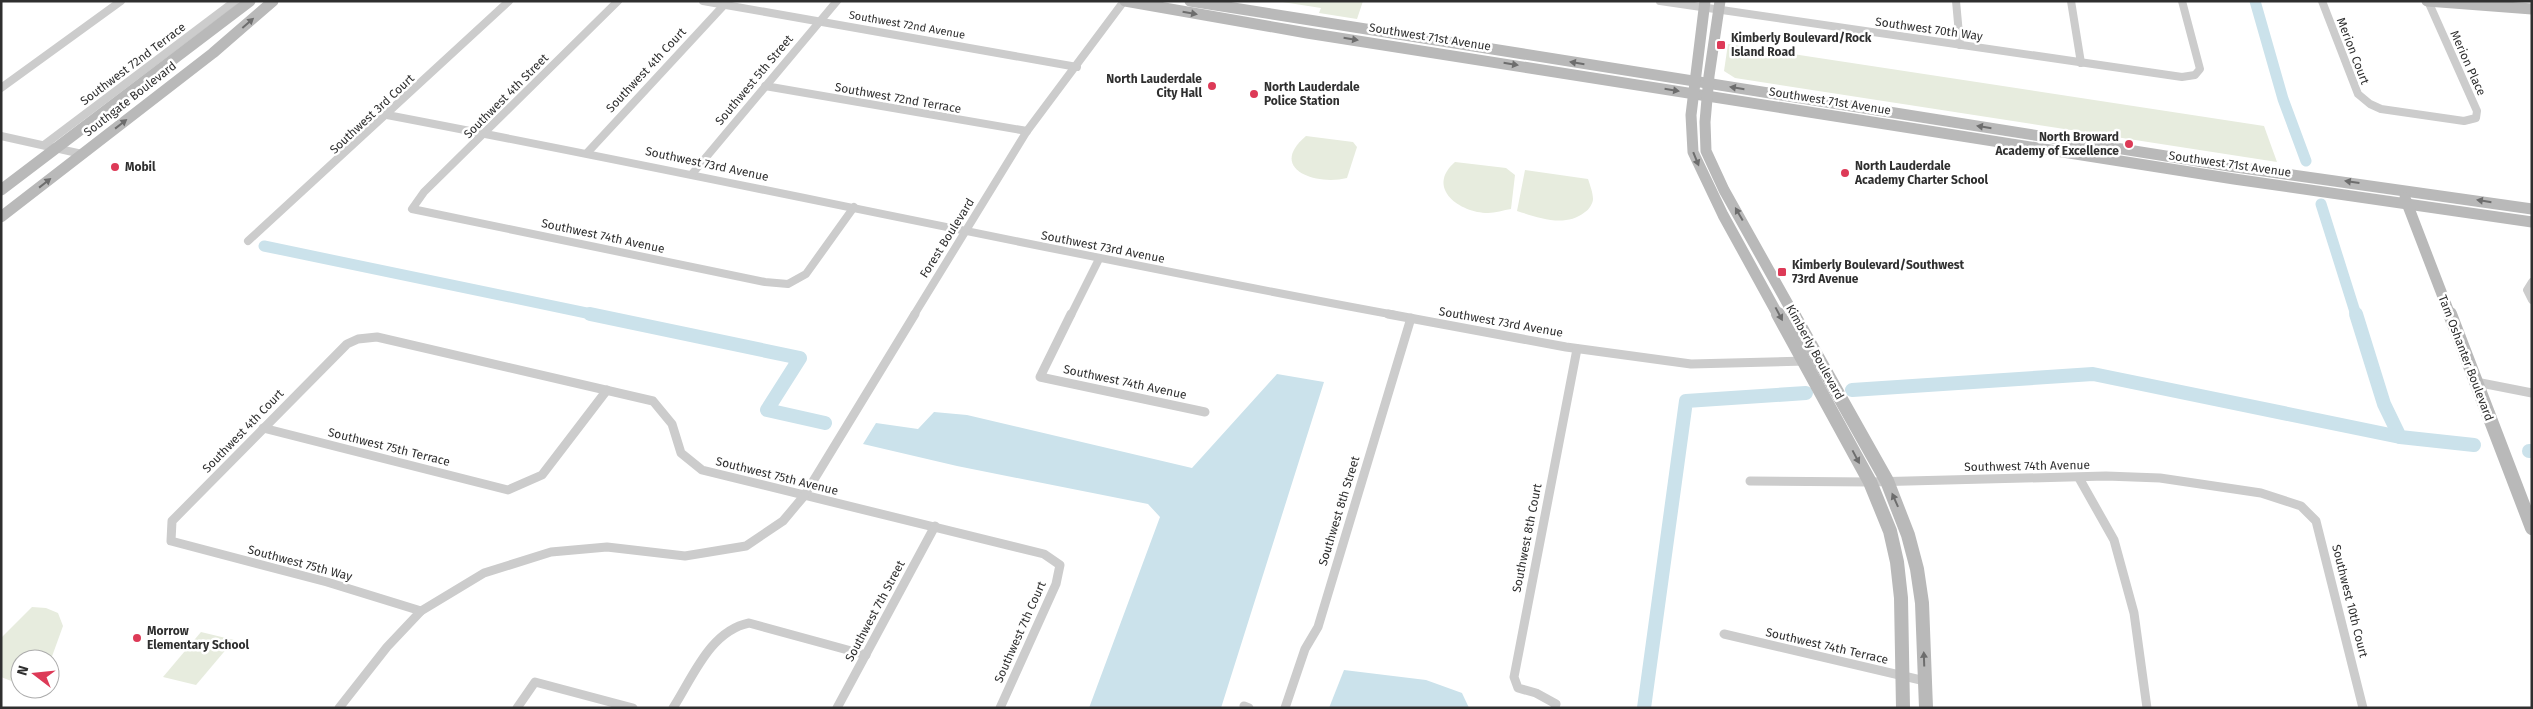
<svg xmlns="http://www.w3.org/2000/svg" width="2533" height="709" font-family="'Fira Sans',sans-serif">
  <rect width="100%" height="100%" fill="#fff"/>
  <!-- green -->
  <g fill="#e7ecde">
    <path d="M1276,1h87l-6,18 -38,-6 2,-5z"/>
    <path d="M1728,44l536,82 13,36 -542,-84 -11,-7z"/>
    <path d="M1306,136l47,6 4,5 -10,31c-31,8 -80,-9 -41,-42z"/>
    <path d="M1455,162l51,6 9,7 -4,34c-7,1 -16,4 -23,4 -28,0 -63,-25 -33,-51z"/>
    <path d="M1525,170l63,9c2,6 5,14 5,20 0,4 -4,11 -8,13 -20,16 -45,6 -68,-1z"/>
    <path d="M32,607l14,1 12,5 5,13 -13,36v-3h-30l-1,25 -18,-7v-39z"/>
    <path d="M201,632l33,8 -38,45 -33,-8z"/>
  </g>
  <!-- water -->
  <g fill="#cbe2eb">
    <path d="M1277,374l47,8 -103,326h-132l71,-191 -12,-13 -191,-38 -94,-22 13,-21 42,6 16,-17 33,3 225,53z"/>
    <path d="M1344,670l82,10 36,13 7,15h-140z"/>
  </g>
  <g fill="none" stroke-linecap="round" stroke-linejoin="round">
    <!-- canal-far1 -->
    <g stroke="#cbe2eb" stroke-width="11">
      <path d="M2255,1l28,98 23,62"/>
      <path d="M2321,204l35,111"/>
      <path d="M264,246l332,69"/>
    </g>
    <!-- canal -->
    <g stroke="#cbe2eb" stroke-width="14">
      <path d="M590,314l210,44 -33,52 58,13"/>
      <path d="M2356,314l28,90 16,33 74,8"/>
      <path d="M1852,390l241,-16 307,63"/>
      <path d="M2529,451h3"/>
      <path d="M1644,708l42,-307 120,-8"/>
    </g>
    <!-- street-far1 -->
    <g stroke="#ccc" stroke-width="8">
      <path d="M618,1l-194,191 -12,17 353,73 23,2 18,-10 48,-67"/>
      <path d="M703,1l374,66"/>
      <path d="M1660,1l522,76 13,-2 5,-6 -18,-68"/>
      <path d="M1956,1l4,44"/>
      <path d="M2071,1l10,62"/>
      <path d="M2322,1l36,93 12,10 11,5 83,12 12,-3 1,-7 -49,-110"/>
      <path d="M765,86l262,45"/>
      <path d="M1,88l120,-87"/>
      <path d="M387,115c337,64 671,138 1008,200"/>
      <path d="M1,136l81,18"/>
      <path d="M44,145l191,-144"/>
      <path d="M587,153l137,-148"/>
      <path d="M692,174l145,-173"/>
      <path d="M248,241l261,-240"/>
      <path d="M2532,282l-5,8 5,10"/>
      <path d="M914,315l113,-184 97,-130"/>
      <path d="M1071,315l28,-56"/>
    </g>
    <!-- street -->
    <g stroke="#ccc" stroke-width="9">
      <path d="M1071,314l-31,63 165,35"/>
      <path d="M1388,314l178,33 125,17 115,-3"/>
      <path d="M2476,382l56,11"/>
      <path d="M263,428l245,62 34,-15 65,-85"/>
      <path d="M2079,478l35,62 20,73 13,95"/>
      <path d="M1750,481l120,1 236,-6 54,2 101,15 40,13 15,15 47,187"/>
      <path d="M421,611l-94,-29 -156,-41 1,-20 175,-177 11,-5 19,-2 276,64 19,23 9,29 21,17 342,84 16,11 -4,19 -56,124"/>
      <path d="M1724,634l201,47"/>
      <path d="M1244,706l5,2"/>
      <path d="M339,708l48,-61 34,-36 63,-38 67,-21 56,-5 78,9 61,-10 37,-25 21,-25 111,-182"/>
      <path d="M517,708l18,-26 98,26"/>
      <path d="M673,708c20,-31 37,-77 76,-85l117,32"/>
      <path d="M837,708l98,-182"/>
      <path d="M1285,708l20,-59 13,-22 93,-309"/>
      <path d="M1555,708l1,-4 -20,-11 -18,-5 -4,-11 63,-328"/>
    </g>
    <!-- secondary-far1 -->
    <g stroke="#b9b9b9" stroke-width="11">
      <path d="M1125,1l182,32 927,146 298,43"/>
      <path d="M1190,1l1039,165 303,43"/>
      <path d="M1705,1l-14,114 2,37 30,63 55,100"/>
      <path d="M1720,1l-11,75 -4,46 1,29 18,39 70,125"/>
      <path d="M2427,1l105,8"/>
      <path d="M1,190l249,-189"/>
      <path d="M2405,198l45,117"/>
      <path d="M1,217l212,-164 60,-52"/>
    </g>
    <!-- secondary -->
    <g stroke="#b9b9b9" stroke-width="14">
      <path d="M1778,314l92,168 20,49 7,31 4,36 2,110"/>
      <path d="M1793,314l94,167 21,54 9,34 5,34 4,105"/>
      <path d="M2450,314l82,214"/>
    </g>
  </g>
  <!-- one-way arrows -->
  <defs><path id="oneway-solid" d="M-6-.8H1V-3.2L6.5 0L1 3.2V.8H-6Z" transform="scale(1.25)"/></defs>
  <g fill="#6d6d6d">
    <use href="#oneway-solid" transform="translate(1190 13) rotate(10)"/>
    <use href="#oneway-solid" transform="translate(248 23) rotate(-41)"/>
    <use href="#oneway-solid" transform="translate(1351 39) rotate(9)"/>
    <use href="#oneway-solid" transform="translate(1577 63) rotate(-171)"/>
    <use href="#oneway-solid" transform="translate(1511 64) rotate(9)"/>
    <use href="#oneway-solid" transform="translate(1737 88) rotate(-171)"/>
    <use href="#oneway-solid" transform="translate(1672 90) rotate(9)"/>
    <use href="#oneway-solid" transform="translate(121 124) rotate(-38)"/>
    <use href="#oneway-solid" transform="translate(1984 127) rotate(-171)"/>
    <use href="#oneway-solid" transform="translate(1696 159) rotate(68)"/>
    <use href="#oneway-solid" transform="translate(2352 182) rotate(-172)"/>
    <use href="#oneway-solid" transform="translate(45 183) rotate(-38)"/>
    <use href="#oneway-solid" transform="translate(2484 201) rotate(-171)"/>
    <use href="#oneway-solid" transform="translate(1739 214) rotate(-120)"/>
    <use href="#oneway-solid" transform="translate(1779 314) rotate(62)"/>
    <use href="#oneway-solid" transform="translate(1856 457) rotate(62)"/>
    <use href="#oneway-solid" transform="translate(1895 500) rotate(-114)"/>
    <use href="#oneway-solid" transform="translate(1924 659) rotate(-92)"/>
  </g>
  <!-- markers -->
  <g fill="#dd3a57" stroke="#fff" stroke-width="2">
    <rect x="1716" y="40" width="10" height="10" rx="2.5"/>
    <circle cx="1212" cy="86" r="5"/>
    <circle cx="1254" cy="94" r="5"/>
    <circle cx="2129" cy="144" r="5"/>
    <circle cx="115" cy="167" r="5"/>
    <circle cx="1845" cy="173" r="5"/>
    <rect x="1777" y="267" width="10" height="10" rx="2.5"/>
    <circle cx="137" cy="638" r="5"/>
  </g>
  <g text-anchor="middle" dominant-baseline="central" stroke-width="5" stroke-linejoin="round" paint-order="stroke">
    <!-- far-street labels -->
    <g font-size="11" fill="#2f2f2f" stroke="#fff">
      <text transform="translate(907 25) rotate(10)">Southwest 72nd Avenue</text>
    </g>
    <!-- street labels -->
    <g font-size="12" fill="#2f2f2f" stroke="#fff">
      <text transform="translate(1929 29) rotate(8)">Southwest 70th Way</text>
      <text transform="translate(1430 37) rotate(9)">Southwest 71st Avenue</text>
      <text transform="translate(2353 51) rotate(69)">Merion Court</text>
      <text transform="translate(2468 63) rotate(66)">Merion Place</text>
      <text transform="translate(133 64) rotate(-37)">Southwest 72nd Terrace</text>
      <text transform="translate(646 70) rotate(-47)">Southwest 4th Court</text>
      <text transform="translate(754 80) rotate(-50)">Southwest 5th Street</text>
      <text transform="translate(506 96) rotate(-45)">Southwest 4th Street</text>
      <text transform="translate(898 98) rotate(10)">Southwest 72nd Terrace</text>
      <text transform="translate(130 99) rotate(-38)">Southgate Boulevard</text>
      <text transform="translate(1830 101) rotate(9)">Southwest 71st Avenue</text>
      <text transform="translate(372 114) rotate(-43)">Southwest 3rd Court</text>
      <text transform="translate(707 164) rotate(12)">Southwest 73rd Avenue</text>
      <text transform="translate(2230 164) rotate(8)">Southwest 71st Avenue</text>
      <text transform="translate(603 236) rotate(12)">Southwest 74th Avenue</text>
      <text transform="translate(947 238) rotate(-58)">Forest Boulevard</text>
      <text transform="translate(1103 247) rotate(11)">Southwest 73rd Avenue</text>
      <text transform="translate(1501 322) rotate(10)">Southwest 73rd Avenue</text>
      <text transform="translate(1815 352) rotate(61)">Kimberly Boulevard</text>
      <text transform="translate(2466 358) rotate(69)">Tam Oshanter Boulevard</text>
      <text transform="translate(1125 382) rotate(12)">Southwest 74th Avenue</text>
      <text transform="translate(243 431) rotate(-46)">Southwest 4th Court</text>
      <text transform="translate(389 447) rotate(14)">Southwest 75th Terrace</text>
      <text transform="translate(2027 466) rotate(-1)">Southwest 74th Avenue</text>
      <text transform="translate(777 476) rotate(14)">Southwest 75th Avenue</text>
      <text transform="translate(1339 511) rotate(-73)">Southwest 8th Street</text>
      <text transform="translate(1527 538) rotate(-79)">Southwest 8th Court</text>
      <text transform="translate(300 563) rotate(15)">Southwest 75th Way</text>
      <text transform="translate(2350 601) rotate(76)">Southwest 10th Court</text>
      <text transform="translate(875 611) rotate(-62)">Southwest 7th Street</text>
      <text transform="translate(1020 632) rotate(-66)">Southwest 7th Court</text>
      <text transform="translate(1827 646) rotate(13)">Southwest 74th Terrace</text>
    </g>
    <!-- poi labels -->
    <g font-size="12" font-weight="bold" fill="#2f2f2f" stroke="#fff" text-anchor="start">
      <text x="1731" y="38">Kimberly Boulevard/Rock<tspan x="1731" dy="14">Island Road</tspan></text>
      <text x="1202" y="79" text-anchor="end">North Lauderdale<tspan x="1202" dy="14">City Hall</tspan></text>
      <text x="1264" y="87">North Lauderdale<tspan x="1264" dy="14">Police Station</tspan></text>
      <text x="2119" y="137" text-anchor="end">North Broward<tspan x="2119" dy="14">Academy of Excellence</tspan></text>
      <text x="1855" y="166">North Lauderdale<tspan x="1855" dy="14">Academy Charter School</tspan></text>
      <text x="125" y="167">Mobil</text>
      <text x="1792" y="265">Kimberly Boulevard/Southwest<tspan x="1792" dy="14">73rd Avenue</tspan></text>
      <text x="147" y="631">Morrow<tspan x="147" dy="14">Elementary School</tspan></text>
    </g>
  </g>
  <!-- border -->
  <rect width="2533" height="709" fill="none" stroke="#2f2f2f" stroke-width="5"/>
  <!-- north arrow -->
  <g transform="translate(35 674) rotate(286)"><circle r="24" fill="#ffffff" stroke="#acacac"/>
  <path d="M0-4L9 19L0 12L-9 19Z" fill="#dd3a57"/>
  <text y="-8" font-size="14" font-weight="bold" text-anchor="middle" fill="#2f2f2f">N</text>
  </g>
</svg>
